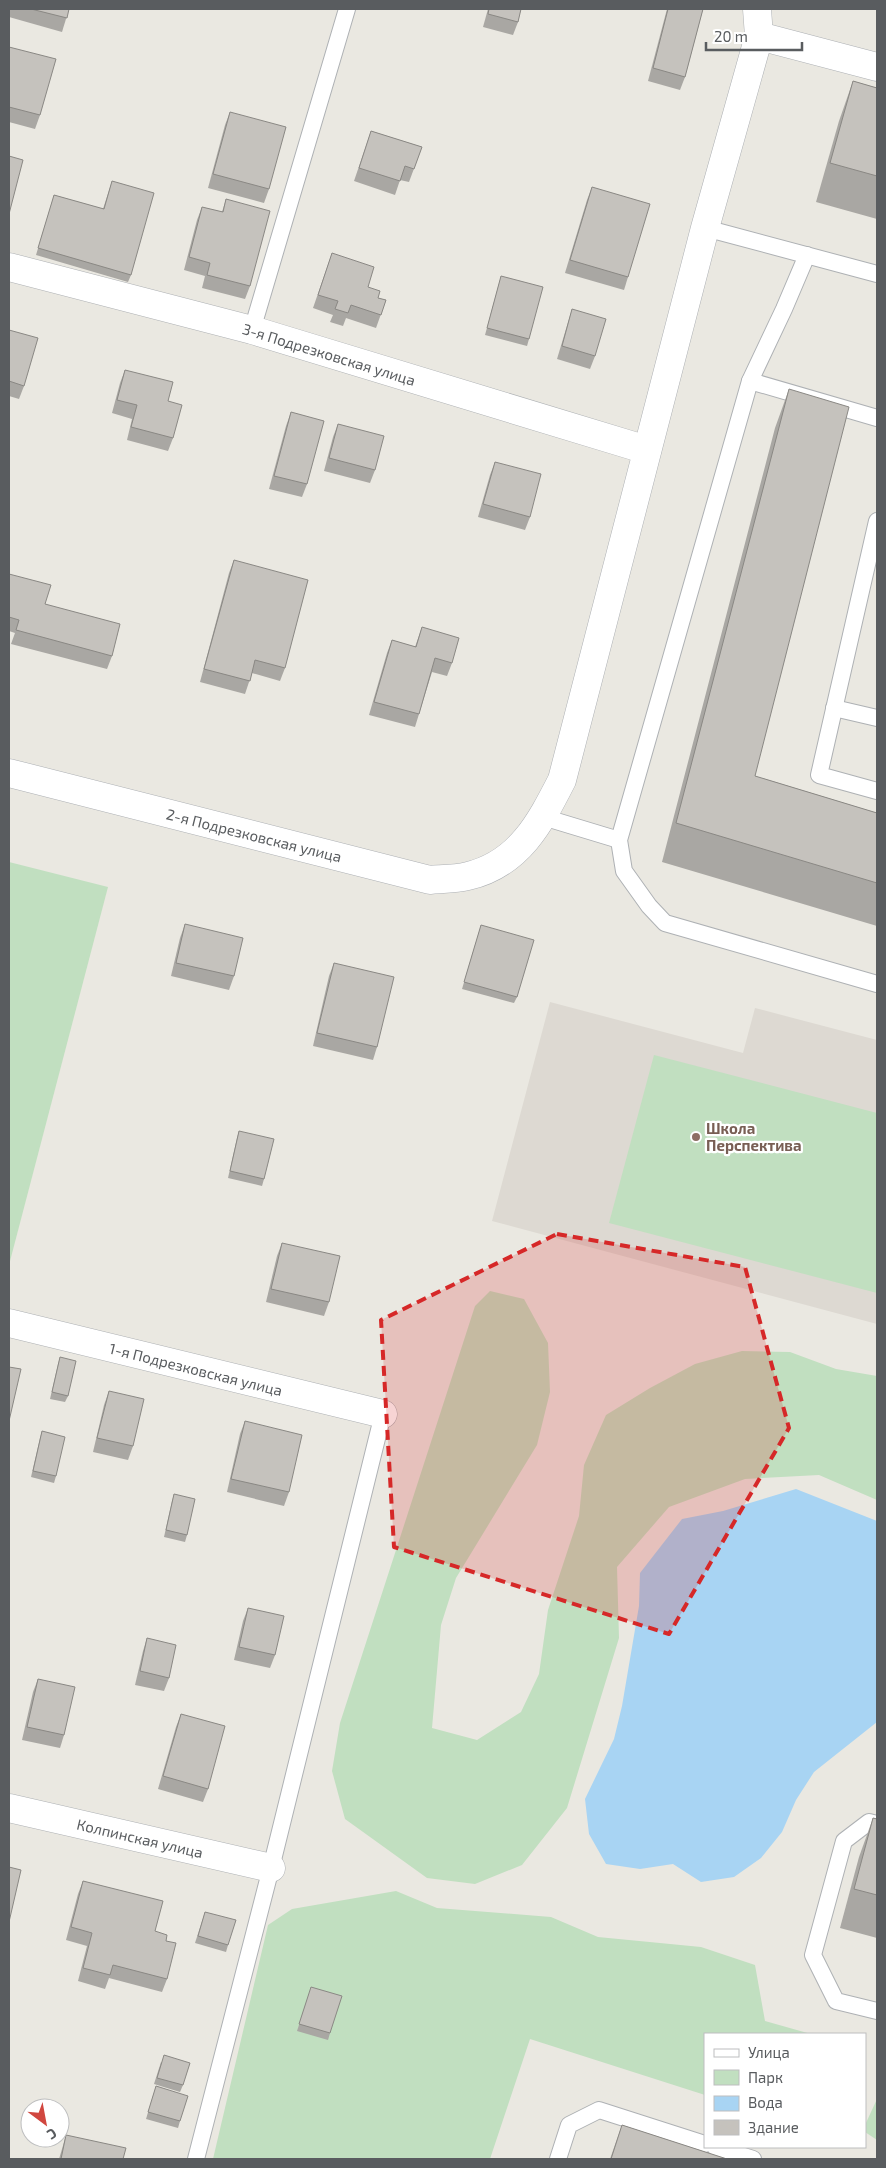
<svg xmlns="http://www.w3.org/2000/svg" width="886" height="2168" font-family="'Exo 2',sans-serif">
  <rect width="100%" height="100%" fill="#eae8e1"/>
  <!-- education -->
  <path fill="#ddd9d2" d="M550,1002l193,51 12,-45 122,32v284l-385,-103z"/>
  <!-- green -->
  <g fill="#c1dfc0">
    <path d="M9,862l99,25 -99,378z"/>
    <path d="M654,1055l223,58v180l-268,-70z"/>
    <path d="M490,1291l34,8 24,44 2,49 -13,53 -81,133 -15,47 -9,103 45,12 44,-28 18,-38 9,-64 31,-94 5,-51 22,-50 44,-27 45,-24 47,-13 48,1 46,17 41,7v124l-58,-25 -74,4 -76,28 -52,60 2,71 -52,170 -45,57 -47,19 -48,-6 -82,-59 -13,-48 8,-48 135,-417z"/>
    <path d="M396,1891l41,17 114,9 47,20 103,10 54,18 10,56 46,13h-106v61l-175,-56 -40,120h-277l55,-234 24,-16z"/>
    <path d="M877,2099v41l-12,-8v-7z"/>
  </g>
  <!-- water -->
  <path fill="#a8d4f3" d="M796,1489l81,32v201l-63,50 -18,28 -14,32 -21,26 -27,19 -33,5 -28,-18 -33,5 -34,-5 -17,-30 -4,-35 29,-60 8,-33 17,-100 1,-33 42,-54 41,-8z"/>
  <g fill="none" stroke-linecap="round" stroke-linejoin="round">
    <!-- lane casing -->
    <g stroke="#aeb1b4" stroke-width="18">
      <g id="lane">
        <path d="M705,228l172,46"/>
        <path d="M807,255l-23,54 -34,72 -131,459 5,31 25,35 16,17 212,61"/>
        <path d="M252,330l95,-321"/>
        <path d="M750,381l127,37"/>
        <path d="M877,521l-58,254 58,16"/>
        <path d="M834,708l43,10"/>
        <path d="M543,817l76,23"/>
        <path d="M877,1824l-8,-2 -25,19 -31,114 23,46 41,10"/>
        <path d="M715,2147l38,12"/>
        <path d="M196,2159l75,-291 112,-454"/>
        <path d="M558,2159l11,-34 30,-15 106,34"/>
      </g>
    </g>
    <!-- street casing -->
    <g stroke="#aeb1b4" stroke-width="29">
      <g id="street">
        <path d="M757,9l2,27"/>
        <path d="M9,267l243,63 395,120"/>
        <path d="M9,1323l374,91"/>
        <path d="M9,1808l262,60"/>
      </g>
    </g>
    <!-- secondary casing -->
    <g stroke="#adb0b4" stroke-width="29">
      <path id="secondary" d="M9,773l421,107c12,-1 26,-1 38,-4 51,-12 72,-53 94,-96l143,-552 54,-192 118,31"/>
    </g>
    <!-- lane -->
    <use href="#lane" stroke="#fff" stroke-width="16"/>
    <!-- street -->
    <use href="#street" stroke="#fff" stroke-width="28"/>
    <!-- secondary -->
    <use href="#secondary" stroke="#fff" stroke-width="28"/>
  </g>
  <!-- wall -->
  <g fill="#a9a7a3">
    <path d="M9,9h60l-7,23 -53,-15z"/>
    <path d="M488,9h33l-3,13 -5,13 -30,-8z"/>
    <path d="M667,9h36l-18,68 -5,13 -32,-9z"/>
    <path d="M9,47l31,68 -5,14 -26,-7z"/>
    <path d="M853,81l24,7v131l-61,-17 23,-81z"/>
    <path d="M230,112l39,77 -5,14 -56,-15 17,-63z"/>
    <path d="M371,131l51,16 -13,35 -9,-2 -5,15 -41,-14z"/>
    <path d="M112,181l19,94 -3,7 -92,-27 18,-60 49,14z"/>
    <path d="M592,187l36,90 -4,13 -59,-17 22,-73z"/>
    <path d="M226,199l24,87 -5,13 -43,-11 3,-12 -21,-6 13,-50 5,-13 20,5z"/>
    <path d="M332,253l46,45 8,2 -10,28 -30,-10 -3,8 -13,-4 3,-7 -20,-7z"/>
    <path d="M501,276l28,63 -2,7 -42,-11z"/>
    <path d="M572,309l23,47 -5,13 -33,-10z"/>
    <path d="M9,330l15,56 -5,13 -10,-3z"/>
    <path d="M125,370l43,31 5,37 -5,13 -41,-11 5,-21 -20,-6 8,-30z"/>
    <path d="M789,389l-34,387 122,37v113l-215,-64 113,-434z"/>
    <path d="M291,412l16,72 -5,13 -33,-8 17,-63z"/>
    <path d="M338,424l37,46 -5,13 -46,-12 9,-34z"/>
    <path d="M495,462l35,55 -5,13 -47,-13 12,-42z"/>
    <path d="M234,560l51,108 -5,13 -28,-8 -7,21 -45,-12 29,-109z"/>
    <path d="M9,574l36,30 67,52 -5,13 -96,-25 4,-11 -6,-2z"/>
    <path d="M422,627l30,36 -5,13 -15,-4 -13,42 -4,13 -46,-12 18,-62 5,-13 23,7z"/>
    <path d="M185,924l49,52 -5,14 -58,-14 9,-38z"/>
    <path d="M481,925l36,72 -3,6 -52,-14z"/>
    <path d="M334,963l43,84 -4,13 -60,-14 16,-70z"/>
    <path d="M239,1131l25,48 -2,7 -34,-8 9,-40z"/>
    <path d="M282,1243l47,59 -5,14 -58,-14 11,-46z"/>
    <path d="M60,1357l8,39 -3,6 -15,-3 8,-35z"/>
    <path d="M109,1391l24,55 -5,14 -35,-8 11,-47z"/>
    <path d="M245,1421l44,71 -5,14 -57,-14 13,-58z"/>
    <path d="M42,1431l14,45 -2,7 -23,-6 9,-39z"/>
    <path d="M174,1494l13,41 -2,7 -21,-5 8,-36z"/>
    <path d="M248,1608l27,47 -5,13 -36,-8 9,-39z"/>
    <path d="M147,1638l22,40 -5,13 -29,-6 8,-34z"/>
    <path d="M38,1679l26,56 -4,13 -38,-8 11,-48z"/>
    <path d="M181,1714l27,75 -5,13 -45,-13 18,-62z"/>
    <path d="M873,1818l4,1v119l-37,-10 19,-71z"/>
    <path d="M83,1881l72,50 11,10 1,38 -5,13 -53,-14 -4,11 -27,-8 9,-35 -21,-6 12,-46z"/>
    <path d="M205,1912l23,33 -2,7 -31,-9z"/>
    <path d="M309,1994l21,39 -2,7 -31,-9z"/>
    <path d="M161,2062l22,23 -3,7 -26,-8z"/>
    <path d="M156,2086l24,35 -2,7 -32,-9z"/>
    <path d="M622,2125l105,34h-117z"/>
    <path d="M66,2135l57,24h-64l3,-10z"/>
  </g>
  <!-- building -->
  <g fill="#c5c2bd" stroke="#8a8884">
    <path d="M31,9h38l-2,9z"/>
    <path d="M489,9h32l-3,13 -30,-8z"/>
    <path d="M668,9h35l-18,68 -32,-9z"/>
    <path d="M9,47l47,12 -16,56 -31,-8z"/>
    <path d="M853,81l24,7v88l-47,-13z"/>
    <path d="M230,112l56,15 -17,62 -56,-15z"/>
    <path d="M371,131l51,16 -8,22 -9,-3 -5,15 -41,-13z"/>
    <path d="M9,156l14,4 -14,54z"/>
    <path d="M112,181l42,12 -23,82 -93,-27 16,-53 50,14z"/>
    <path d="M592,187l58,17 -22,73 -58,-17z"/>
    <path d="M226,199l44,12 -20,75 -43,-11 3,-12 -21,-6 13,-50 21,5z"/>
    <path d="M332,253l42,14 -6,20 12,4 -2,7 8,2 -5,15 -30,-10 -3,8 -13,-4 3,-8 -20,-6z"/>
    <path d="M501,276l42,11 -14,52 -42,-11z"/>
    <path d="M572,309l34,10 -11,37 -33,-10z"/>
    <path d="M9,330l29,8 -14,48 -15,-5z"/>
    <path d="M125,370l48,12 -5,19 14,4 -9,33 -42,-11 6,-22 -20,-5z"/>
    <path d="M789,389l60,18 -94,369 122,37v70l-201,-60z"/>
    <path d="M291,412l33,9 -17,63 -33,-8z"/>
    <path d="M338,424l46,12 -9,34 -46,-12z"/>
    <path d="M495,462l46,12 -11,43 -47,-13z"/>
    <path d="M234,560l74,20 -23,88 -30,-8 -5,21 -46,-12z"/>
    <path d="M9,574l42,11 -6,19 75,20 -8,32 -96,-26 3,-10 -10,-3z"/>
    <path d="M422,627l37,11 -7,25 -17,-5 -16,56 -45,-12 18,-62 24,7z"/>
    <path d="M185,924l58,14 -9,38 -58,-13z"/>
    <path d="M481,925l53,15 -17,57 -53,-15z"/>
    <path d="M334,963l60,14 -17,70 -60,-14z"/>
    <path d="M239,1131l35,8 -10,40 -34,-8z"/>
    <path d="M282,1243l58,13 -11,46 -58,-13z"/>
    <path d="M60,1357l16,4 -8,35 -16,-4z"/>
    <path d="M9,1367l12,2 -12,52z"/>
    <path d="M109,1391l35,8 -11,47 -36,-8z"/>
    <path d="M245,1421l57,14 -13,57 -58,-13z"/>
    <path d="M42,1431l23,6 -9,39 -23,-5z"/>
    <path d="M174,1494l21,5 -8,36 -21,-5z"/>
    <path d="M248,1608l36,8 -9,39 -36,-8z"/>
    <path d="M147,1638l29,7 -7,33 -29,-7z"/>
    <path d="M38,1679l37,8 -11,48 -37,-8z"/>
    <path d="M181,1714l44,12 -17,63 -45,-13z"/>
    <path d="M873,1818l4,1v76l-23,-6z"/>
    <path d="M9,1867l12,3 -12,52z"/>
    <path d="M83,1881l80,20 -8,30 12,4 -1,6 10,2 -9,36 -54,-14 -3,10 -27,-7 9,-35 -21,-6z"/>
    <path d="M205,1912l31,8 -8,25 -30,-9z"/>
    <path d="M311,1987l31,9 -12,37 -31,-9z"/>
    <path d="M164,2055l26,8 -7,22 -26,-7z"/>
    <path d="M156,2086l32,10 -8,25 -32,-9z"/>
    <path d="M622,2125l105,34h-116z"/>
    <path d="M66,2135l60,13 -3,11h-62z"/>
  </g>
  <!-- marked area -->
  <path fill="#d62828" fill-opacity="0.2" stroke="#d62828" stroke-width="4" stroke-dasharray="10 6" stroke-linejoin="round" d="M557,1234l188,33 44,161 -120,206 -275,-87 -13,-227z"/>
  <!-- markers -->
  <circle fill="#8d6e63" stroke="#fff" stroke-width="2" cx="696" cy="1137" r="5"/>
  <g text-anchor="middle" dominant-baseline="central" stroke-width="4.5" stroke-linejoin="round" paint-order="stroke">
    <!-- street labels -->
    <g font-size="15" fill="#595c5f" stroke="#fff">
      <text transform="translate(329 354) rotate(17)">3-я Подрезковская улица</text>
      <text transform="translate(254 835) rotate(14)">2-я Подрезковская улица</text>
      <text transform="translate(196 1369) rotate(14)">1-я Подрезковская улица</text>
      <text transform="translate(140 1838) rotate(13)">Колпинская улица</text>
    </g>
    <!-- education labels -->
    <g font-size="15" font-weight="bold" fill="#785e54" stroke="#fff" text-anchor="start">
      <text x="706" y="1128">Школа<tspan x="706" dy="17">Перспектива</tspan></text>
    </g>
  </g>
  <!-- border -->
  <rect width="886" height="2168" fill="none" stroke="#595c5f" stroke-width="20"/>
  <!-- legend -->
  <rect x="704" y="2033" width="162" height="115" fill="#ffffff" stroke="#bdbebf"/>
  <rect x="714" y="2049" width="25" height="8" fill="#ffffff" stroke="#bdbebf"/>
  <text x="748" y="2058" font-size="15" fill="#595c5f">Улица</text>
  <rect x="714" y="2070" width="25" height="15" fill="#c1dfc0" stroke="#bdbebf"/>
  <text x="748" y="2083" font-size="15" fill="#595c5f">Парк</text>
  <rect x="714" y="2096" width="25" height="15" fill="#a8d4f3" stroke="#bdbebf"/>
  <text x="748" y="2108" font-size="15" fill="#595c5f">Вода</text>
  <rect x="714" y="2120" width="25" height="15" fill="#c5c2bd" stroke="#bdbebf"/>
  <text x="748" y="2133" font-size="15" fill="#595c5f">Здание</text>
  <!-- north arrow -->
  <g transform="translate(45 2123) rotate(148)"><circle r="24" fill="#ffffff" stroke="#bdbebf"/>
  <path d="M0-4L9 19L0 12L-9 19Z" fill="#d1473f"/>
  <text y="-8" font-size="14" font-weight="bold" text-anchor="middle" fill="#595c5f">С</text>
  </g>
  <!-- scale -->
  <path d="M706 42v8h96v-8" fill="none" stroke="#595c5f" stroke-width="2.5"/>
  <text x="714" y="42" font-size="15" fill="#595c5f" stroke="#ffffff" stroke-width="4" paint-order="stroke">20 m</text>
</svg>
